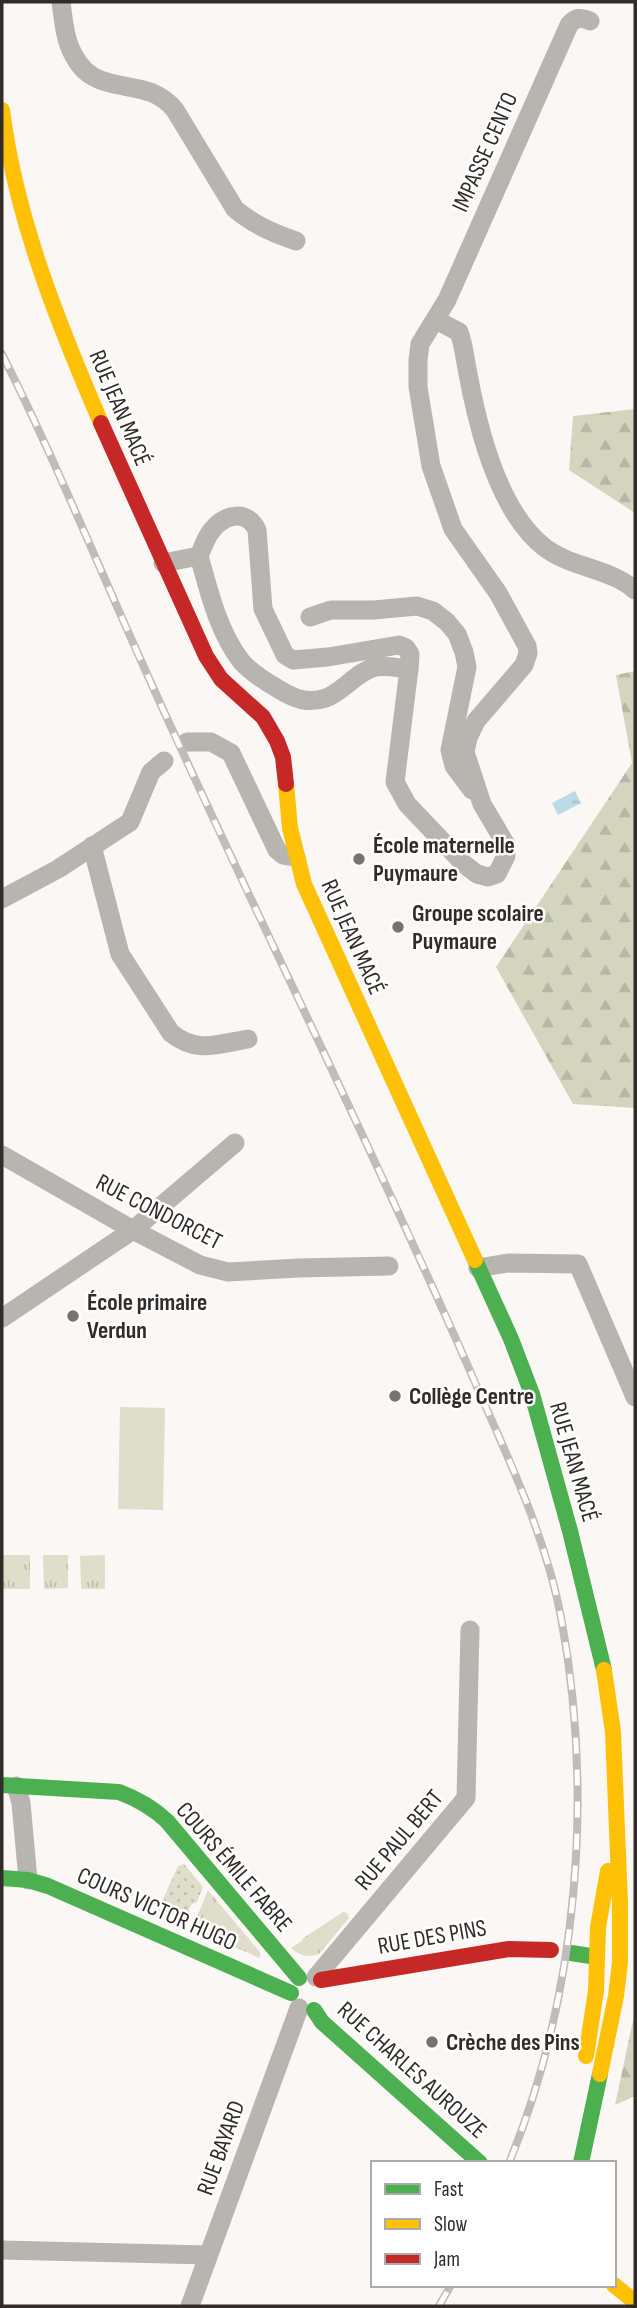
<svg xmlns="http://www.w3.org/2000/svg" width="637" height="2308" font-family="'Sofia Sans Condensed',sans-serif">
  <defs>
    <pattern id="grass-tufts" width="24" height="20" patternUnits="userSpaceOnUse" patternTransform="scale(1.75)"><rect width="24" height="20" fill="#dedeca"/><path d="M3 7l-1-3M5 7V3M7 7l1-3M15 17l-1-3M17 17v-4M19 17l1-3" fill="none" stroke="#bfbfae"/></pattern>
    <pattern id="forest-firs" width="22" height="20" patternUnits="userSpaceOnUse" patternTransform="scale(1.75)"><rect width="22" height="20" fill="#d4d5bf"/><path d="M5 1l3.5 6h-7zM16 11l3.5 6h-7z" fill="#b6b7a4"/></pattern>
    <pattern id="park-dots" width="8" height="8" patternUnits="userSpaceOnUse" patternTransform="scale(1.75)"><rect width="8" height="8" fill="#dedeca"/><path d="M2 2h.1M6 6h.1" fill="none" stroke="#bfbfae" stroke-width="1.8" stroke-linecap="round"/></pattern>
    <pattern id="water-ripples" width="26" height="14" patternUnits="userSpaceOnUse" patternTransform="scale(1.75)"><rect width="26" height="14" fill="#bddbe6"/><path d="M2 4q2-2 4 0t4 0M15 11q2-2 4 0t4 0" fill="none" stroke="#a3bcc5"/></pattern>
  </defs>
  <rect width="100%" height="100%" fill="#fbf7f5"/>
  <!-- grass -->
  <g fill="url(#grass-tufts)">
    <rect x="2" y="1555" width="28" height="34"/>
    <path d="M43,1555h25v33l-24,1z"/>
    <path d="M105,1555v34h-24l-1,-33z"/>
    <path d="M208,1890l52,62v6l-68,-29z"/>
    <path d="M343,1912l4,1 2,5 -30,36c-11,4 -19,2 -28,-6l11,-7v-2z"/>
  </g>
  <!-- forest -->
  <g fill="url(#forest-firs)">
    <path d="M635,409v104l-66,-43 4,-54z"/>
    <path d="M635,671v437l-62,-4 -77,-137 136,-204 -16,-88z"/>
    <path d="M635,2011v85l-20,9z"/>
  </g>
  <!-- park -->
  <path fill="url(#park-dots)" d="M184,1864l19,23 -6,15 -5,2 -3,5 2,6 -4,8 -29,-13 20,-44z"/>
  <!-- pitch -->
  <path fill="#dedeca" d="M120,1407l45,1 -2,102 -45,-1z"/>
  <!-- water -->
  <path fill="url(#water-ripples)" d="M575,791l6,12 -23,12 -6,-12z"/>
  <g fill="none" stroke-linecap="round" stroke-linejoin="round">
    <!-- street -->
    <g stroke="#b8b5b0" stroke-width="19">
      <path d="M61,2c2,14 3,30 8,43 22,60 74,25 106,65l60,99c19,16 38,24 61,32"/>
      <path d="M436,320l23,12c5,14 6,27 9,42 10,54 30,137 76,173 27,21 66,21 91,43"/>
      <path d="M199,556c4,-9 7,-19 13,-26 13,-16 35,-21 45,0l6,79 22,46 8,5 35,-3 71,-12 7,3 4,6 -1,15"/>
      <path d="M163,563l36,-7c10,35 19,75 42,105 10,12 25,21 39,29 15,9 28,14 46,8 18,-7 31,-27 50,-31 11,-2 22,1 33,2l-14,113 12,22 57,60 13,10 11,3 9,-3 9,-18 -1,-13 -23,-39 -17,-52 3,-14 8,-17 48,-56 4,-12 -1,-7 -29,-53 -45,-64 -22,-63 -13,-79v-27l2,-16 27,-44 122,-275c7,-8 11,-8 21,-4"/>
      <path d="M310,617l21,-7h43l43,-4 16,5 14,11 10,12 7,18 3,15 -17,83 4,16 18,24"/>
      <path d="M187,742h24l20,11 46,97 6,5 13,2"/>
      <path d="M92,846l28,108 51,79c26,21 47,11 77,6"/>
      <path d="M2,899l56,-30 72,-47 21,-50 13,-11"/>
      <path d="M2,1155l131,75 67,35 28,7 71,-4 90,-2"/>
      <path d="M478,1268l30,-5 70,1 57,133"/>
      <path d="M2,1318l131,-88 102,-87"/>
      <path d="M16,1786l5,17 7,77"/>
      <path d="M316,1977l150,-179 4,-168"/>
      <path d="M2,2250l206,5"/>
      <path d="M190,2306l109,-298"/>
    </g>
    <!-- fast -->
    <g stroke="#4caf50" stroke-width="16">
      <path d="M475,1260l36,79 21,55 38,137 34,139"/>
      <path d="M2,1785l117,7c19,7 33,15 48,29l132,157"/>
      <path d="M2,1878l26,2 20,6 243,107"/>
      <path d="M571,1953l26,4"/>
      <path d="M314,2010l8,12 158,141"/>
      <path d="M581,2163l19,-89"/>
    </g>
    <!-- slow -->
    <g stroke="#ffc107" stroke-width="16">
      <path d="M2,110c14,109 56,213 99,313"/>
      <path d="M286,784l4,44 14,56 171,376"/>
      <path d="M586,2056l10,-65 2,-64 10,-56"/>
      <path d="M600,2074l16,-78 4,-34v-59l-7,-171 -9,-62"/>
      <path d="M614,2285l21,17"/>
    </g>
    <!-- jam -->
    <g stroke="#c62828" stroke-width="16">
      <path d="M101,423l105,233 15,23 42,38 14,24 6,16 3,27"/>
      <path d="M321,1980l188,-31 42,1"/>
    </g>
    <!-- rail casing -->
    <g stroke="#bfbcb9" stroke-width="8">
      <g id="rail">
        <path d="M2,354c51,101 94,207 141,311 58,130 120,259 181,388 51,109 102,217 150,327 34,78 71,154 87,237 33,178 17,378 -52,546"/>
        <path d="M439,2306l12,-21"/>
      </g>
    </g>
    <!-- rail -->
    <use href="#rail" stroke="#fff" stroke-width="5" stroke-dasharray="16" stroke-linecap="butt"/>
  </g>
  <!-- markers -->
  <g fill="#787370" stroke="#fff" stroke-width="2.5">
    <circle cx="359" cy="859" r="7"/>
    <circle cx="398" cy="927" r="7"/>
    <circle cx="73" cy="1316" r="7"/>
    <circle cx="395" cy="1396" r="7"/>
    <circle cx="432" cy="2042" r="7"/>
  </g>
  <g text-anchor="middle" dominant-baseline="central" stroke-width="5" stroke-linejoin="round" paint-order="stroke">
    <!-- street labels -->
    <g font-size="24" fill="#322c29" stroke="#fff">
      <text transform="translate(485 152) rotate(-66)">IMPASSE CENTO</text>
      <text transform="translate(120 408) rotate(67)">RUE JEAN MACÉ</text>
      <text transform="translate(353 937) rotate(66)">RUE JEAN MACÉ</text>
      <text transform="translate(159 1212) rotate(27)">RUE CONDORCET</text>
      <text transform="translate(574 1462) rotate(74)">RUE JEAN MACÉ</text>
      <text transform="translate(399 1840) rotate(-50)">RUE PAUL BERT</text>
      <text transform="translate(234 1867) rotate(49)">COURS ÉMILE FABRE</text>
      <text transform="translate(157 1909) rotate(24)">COURS VICTOR HUGO</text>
      <text transform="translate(432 1937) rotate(-10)">RUE DES PINS</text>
      <text transform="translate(412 2070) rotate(42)">RUE CHARLES AUROUZE</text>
      <text transform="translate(221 2148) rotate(-70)">RUE BAYARD</text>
    </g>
    <!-- poi labels -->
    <g font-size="24" font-weight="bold" fill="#322c29" stroke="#fff" text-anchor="start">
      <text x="373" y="845">École maternelle<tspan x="373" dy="28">Puymaure</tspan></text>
      <text x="412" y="913">Groupe scolaire<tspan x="412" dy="28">Puymaure</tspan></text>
      <text x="87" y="1302">École primaire<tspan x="87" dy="28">Verdun</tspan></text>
      <text x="409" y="1396">Collège Centre</text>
      <text x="446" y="2042">Crèche des Pins</text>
    </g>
  </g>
  <!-- border -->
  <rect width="637" height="2308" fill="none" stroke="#322c29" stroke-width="7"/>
  <!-- legend -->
  <rect x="371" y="2161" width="245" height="126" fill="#ffffff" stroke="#adaba9" stroke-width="2"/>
  <rect x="385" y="2184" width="35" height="10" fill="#4caf50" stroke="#adaba9" stroke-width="2"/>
  <text x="434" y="2196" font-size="21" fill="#322c29">Fast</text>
  <rect x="385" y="2219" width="35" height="10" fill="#ffc107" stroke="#adaba9" stroke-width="2"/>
  <text x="434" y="2231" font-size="21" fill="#322c29">Slow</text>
  <rect x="385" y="2254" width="35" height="10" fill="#c62828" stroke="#adaba9" stroke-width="2"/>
  <text x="434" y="2266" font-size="21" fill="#322c29">Jam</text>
</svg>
